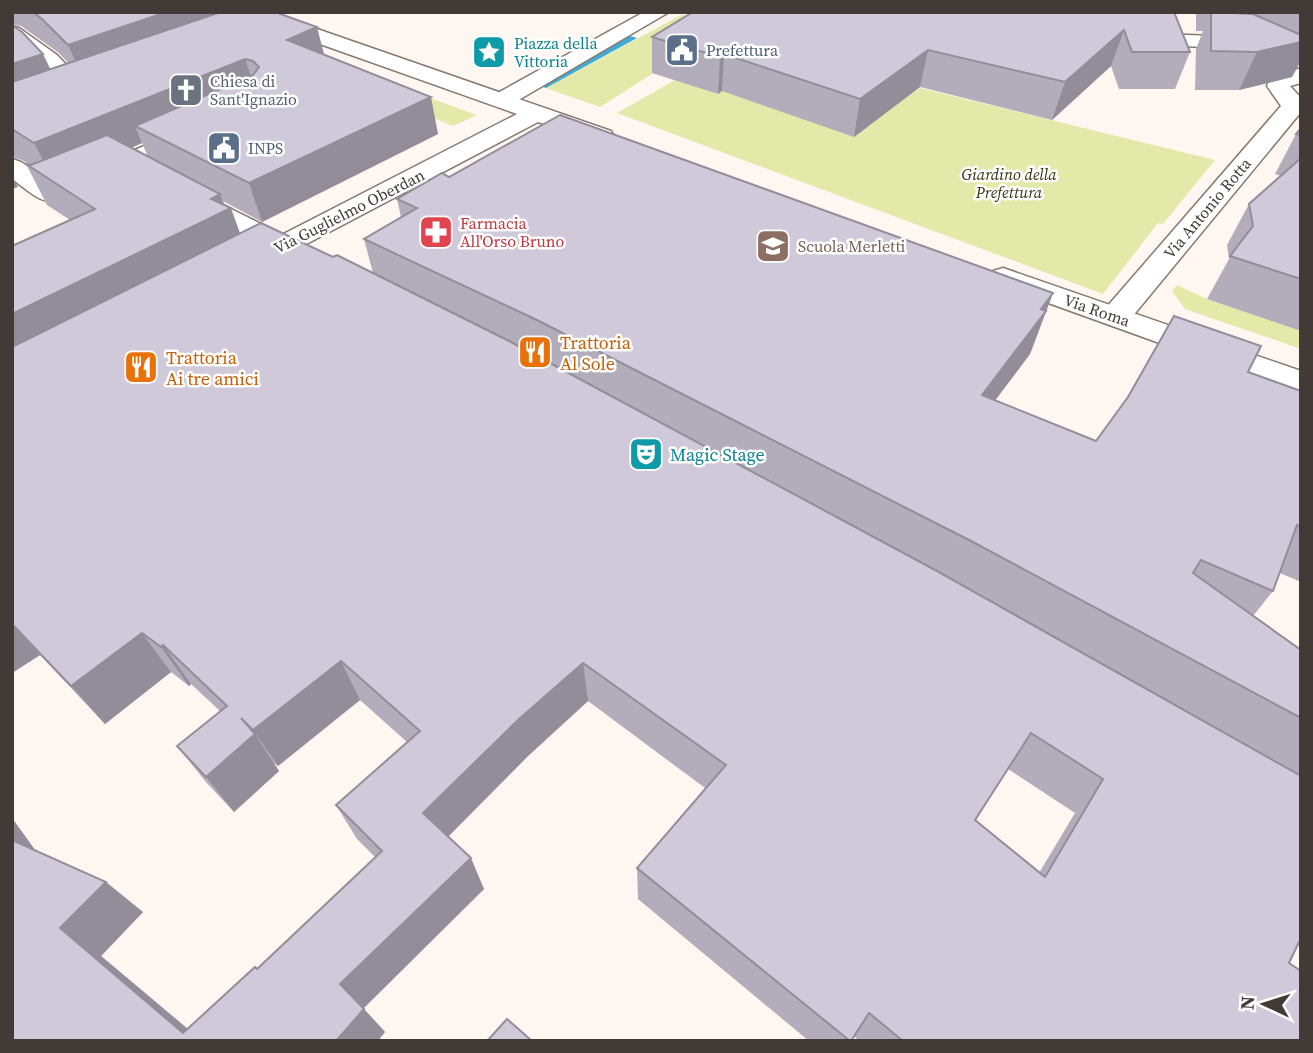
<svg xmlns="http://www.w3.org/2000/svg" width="1313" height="1053" font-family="'Source Serif 4',serif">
  <rect width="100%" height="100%" fill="#fdf6f1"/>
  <!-- green -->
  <g fill="#e3eaa9">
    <path d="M681,15l74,1 -64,33 -91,58 -54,-19z"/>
    <path d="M767,63l142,32 11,-7 295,72 -52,64 -5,-1 -55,71 -486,-181 58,-33 43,14z"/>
    <path d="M349,69l128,46 -24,11 -118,-50z"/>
    <path d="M1177,285l30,14 94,32v18l-116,-40 -13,-18z"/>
  </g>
  <!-- water -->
  <path fill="#41abd6" d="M630,36l7,2 -91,50 -8,-3z"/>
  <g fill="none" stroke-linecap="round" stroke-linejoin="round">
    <!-- street casing -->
    <g stroke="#887970" stroke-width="3">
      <g id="street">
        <path d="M644,12h25l-159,93h-16l-4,-5 4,-5z"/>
        <path d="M12,26l7,2 38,27 30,32 3,5 -3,5h-16l-30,-32 -29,-23z"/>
        <path d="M1135,33l105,4 61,-2v12l-61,2 -112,-6 -3,-4 3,-4z"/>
        <path d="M1301,68v15l-11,3 11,12v14l-174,211 -11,2 -11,-2 -4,-7 4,-7 176,-203 -14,-20 3,-8z"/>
        <path d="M194,125l9,2 3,5 -3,5 -142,64c-19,5 -33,-11 -49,-22v-20l9,3 33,22z"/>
        <path d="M189,188l118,59 4,6 -4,6 -10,3 -10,-3 -107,-57 -4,-6 4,-6z"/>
      </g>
    </g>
    <!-- secondary casing -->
    <g stroke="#887970" stroke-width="3">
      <g id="secondary">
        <path d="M238,12h30l343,119 3,5 -3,5 -9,2 -64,-21 -281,148 -10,3 -10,-3 -4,-6 4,-6 280,-144 -276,-98z"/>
        <path d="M1003,268l298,103v23l-308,-111 -5,-6 5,-6z"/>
      </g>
    </g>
    <!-- street -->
    <use href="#street" fill="#fff" fill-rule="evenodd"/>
    <!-- secondary -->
    <use href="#secondary" fill="#fff" fill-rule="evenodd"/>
  </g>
  <!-- wall -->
  <g fill="#b3adbb" fill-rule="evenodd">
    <path d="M12,12h263l49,42 114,80 -176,88 -39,-21 17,32 93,24 40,16 -9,-34 37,-22 -4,-18 52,-22 604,116 -23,61 -35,46 101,41 152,-69 53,19v191l-21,-9 -7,18 -20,25 48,34v288l-12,25 12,78h-442l-5,-5 -3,5h-42l-171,-142 -1,-31 68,-80 -117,-87 -60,55 -80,80 36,53 -121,119 22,24 -373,9v-223l24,33 107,61 -42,44 87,73 69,-60 119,-111 -19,-19 -21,-34 71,-63 -47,-42 -82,66 -4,-3 5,8 -45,41 -28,-30 -29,-36 43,-35 -29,-27 -2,2 -18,-14 -66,52 -65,-69 -28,18 58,-453 -23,-15 -21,-41 4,1 -8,-5 -10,-3v-132l39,45 18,-6 -10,-11 -38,-27 -9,-2zM142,143l6,14 -17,-9zM1008,769l67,44 -36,60 -63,-53z"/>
    <path d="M1170,12l20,40 -15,37h-56l-8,-23 -59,54 -132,-33 -66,50 -132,-46 -4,3 -66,-21v-36z"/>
    <path d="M1196,12h105v49l-9,16 -53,13h-44l1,-41 7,-18h-7z"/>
    <path d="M1301,128v203l-94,-32 22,-40 -2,-14 22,-41 32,-28 -6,-2 21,-40z"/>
  </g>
  <!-- shaded-wall -->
  <g fill="#928d99">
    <path d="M167,12h62l-145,68 -16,-35z"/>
    <path d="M317,27l9,35 -39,-22z"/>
    <path d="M1124,30l-13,36 -59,54 13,-38z"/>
    <path d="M1301,42v18l-9,17 -53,13 18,-38z"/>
    <path d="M928,50l-8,37 -66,50 6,-38z"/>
    <path d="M43,54l17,35 -48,17v-42z"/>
    <path d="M724,54l-2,37 -4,3 2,-37z"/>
    <path d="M245,59l12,35 -122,32 7,17 -88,38 -20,-38z"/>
    <path d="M431,97l7,37 -176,88 -13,-39z"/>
    <path d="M12,176l6,11 -6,2z"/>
    <path d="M220,194l6,17 5,-3 15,42 -234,120v-56l199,-115z"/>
    <path d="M1053,293l-23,61 -63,84 15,-43z"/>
    <path d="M12,625l28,30 -28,18z"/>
    <path d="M142,633l29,39 -66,52 -34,-38z"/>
    <path d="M163,645l28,39 -2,2 -28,-39z"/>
    <path d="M341,661l19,39 -82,66 -25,-36z"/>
    <path d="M583,663l5,38 -60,55 -89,90 -16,-33 96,-94z"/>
    <path d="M255,734l24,37 -45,41 -28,-35z"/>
    <path d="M12,818l37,52 -37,-28z"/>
    <path d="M471,858l13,31 -121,120 -23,-25z"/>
    <path d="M106,882l37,30 -42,44 101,85 -19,-8 -123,-105z"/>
    <path d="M364,1009l21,23 -7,9h-42z"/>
  </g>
  <!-- building -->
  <g fill="#d0c9da" stroke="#928d99" stroke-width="2" fill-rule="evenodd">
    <path d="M33,12h134l-99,33 -26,-26z"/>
    <path d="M221,12h54l42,15 -30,13 144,57 -182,86 -114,-57 118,-51 6,-8 -6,-6 -8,-2 -211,84 -22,-14v-47z"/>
    <path d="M693,12h481l16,40h-58l-8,-22 -59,52 -137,-32 -68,49 -136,-45 -4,3 -68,-20z"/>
    <path d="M1211,12l42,2 48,21v7l-44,10 -46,-1z"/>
    <path d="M12,25l10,7 21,22 -31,10z"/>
    <path d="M560,115l493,178 -12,16 5,2 -64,84 114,46 32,-44 46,-81 87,30 -13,26 53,19v136l-4,-2 -24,66 -72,-31 -8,13 108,77v68l-330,-177 -434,-221 -173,-81 53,-31 -20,-9 45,-26 7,4z"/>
    <path d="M1301,128v7l-5,-1z"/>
    <path d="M107,135l113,59 -9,5 20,9 -219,106v-68l83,-37 -69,-45 5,1z"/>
    <path d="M1301,158v121l-71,-23 23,-30 -4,-22z"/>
    <path d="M261,223l72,34 4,-2 172,86 428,230 364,205v162l-12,25 12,8v70h-398l-34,-28 -18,28h-1l-213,-173 89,-103 -143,-102 -64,56 -96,94 48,45 -131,126 24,25 -28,32h-324v-201l94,42 -46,46 123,105 72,-66 2,2 125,-118 -46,-46 84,-74 -79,-70 -88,69 -12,-12 14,16 -49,43 -29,-31 50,-40 -64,-61 -2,2 -19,-14 -71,53 -59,-62v-277zM1031,733l72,46 -58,98 -70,-57z"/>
    <path d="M507,1019l25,22h-45z"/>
  </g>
  <!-- icons -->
  <defs>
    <g id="civic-square" transform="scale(1.75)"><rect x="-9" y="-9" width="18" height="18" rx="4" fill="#5c6f8a" stroke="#fff"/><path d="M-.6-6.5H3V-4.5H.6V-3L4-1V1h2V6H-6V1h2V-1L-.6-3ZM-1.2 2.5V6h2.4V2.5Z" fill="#fff"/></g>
    <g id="sight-square" transform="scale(1.75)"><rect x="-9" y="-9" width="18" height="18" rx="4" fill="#0f9aa8" stroke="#fff"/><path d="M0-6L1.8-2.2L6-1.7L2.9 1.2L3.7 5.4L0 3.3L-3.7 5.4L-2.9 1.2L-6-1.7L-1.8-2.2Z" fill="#fff"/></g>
    <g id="church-square" transform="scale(1.75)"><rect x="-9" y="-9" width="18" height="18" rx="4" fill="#6b7280" stroke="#fff"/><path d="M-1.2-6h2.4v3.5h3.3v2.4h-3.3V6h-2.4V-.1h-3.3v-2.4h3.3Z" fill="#fff"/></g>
    <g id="pharmacy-square" transform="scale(1.75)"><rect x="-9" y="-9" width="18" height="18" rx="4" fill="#e0444e" stroke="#fff"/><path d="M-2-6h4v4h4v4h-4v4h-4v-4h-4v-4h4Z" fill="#fff"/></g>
    <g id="school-square" transform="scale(1.75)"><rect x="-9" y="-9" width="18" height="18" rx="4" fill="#8d6e63" stroke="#fff"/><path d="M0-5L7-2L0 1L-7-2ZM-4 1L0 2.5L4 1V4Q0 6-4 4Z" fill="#fff"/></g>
    <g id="restaurant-square" transform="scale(1.75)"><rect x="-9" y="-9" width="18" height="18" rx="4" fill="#e8710a" stroke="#fff"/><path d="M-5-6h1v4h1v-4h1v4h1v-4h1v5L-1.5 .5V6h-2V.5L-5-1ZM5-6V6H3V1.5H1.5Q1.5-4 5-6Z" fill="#fff"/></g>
    <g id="theatre-square" transform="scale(1.75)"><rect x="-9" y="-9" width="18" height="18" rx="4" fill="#0f9aa8" stroke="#fff"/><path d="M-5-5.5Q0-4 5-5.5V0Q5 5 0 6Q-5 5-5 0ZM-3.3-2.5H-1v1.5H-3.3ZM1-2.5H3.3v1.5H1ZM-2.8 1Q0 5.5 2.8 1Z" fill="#fff"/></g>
  </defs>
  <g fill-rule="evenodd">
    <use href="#civic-square" x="682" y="50"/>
    <use href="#sight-square" x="489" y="52"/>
    <use href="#church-square" x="186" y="90"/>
    <use href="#civic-square" x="224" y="148"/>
    <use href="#pharmacy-square" x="436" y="232"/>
    <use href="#school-square" x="773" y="246"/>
    <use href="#restaurant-square" x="535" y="352"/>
    <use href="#restaurant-square" x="141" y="367"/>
    <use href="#theatre-square" x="646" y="454"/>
  </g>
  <g text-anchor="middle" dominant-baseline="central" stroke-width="5" stroke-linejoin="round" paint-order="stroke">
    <!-- far-culture labels -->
    <g font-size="16" fill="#0d838f" stroke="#fff" text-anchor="start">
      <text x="514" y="43">Piazza della<tspan x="514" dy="18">Vittoria</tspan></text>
    </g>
    <!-- far-service labels -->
    <g font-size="16" fill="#4e5e75" stroke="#fff" text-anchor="start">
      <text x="706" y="50">Prefettura</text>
      <text x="248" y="148">INPS</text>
    </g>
    <!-- far-worship labels -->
    <g font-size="16" fill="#5b616d" stroke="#fff" text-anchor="start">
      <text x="210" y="81">Chiesa di<tspan x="210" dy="18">Sant'Ignazio</tspan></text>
    </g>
    <!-- far-park labels -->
    <g font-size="16" font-style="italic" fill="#333610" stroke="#fff">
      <text x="1009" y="174">Giardino della<tspan x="1009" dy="18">Prefettura</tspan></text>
    </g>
    <!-- far-street labels -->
    <g font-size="16" fill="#413a36" stroke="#fff">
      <text transform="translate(1207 208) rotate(-50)">Via Antonio Rotta</text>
      <text transform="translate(349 211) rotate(-27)">Via Guglielmo Oberdan</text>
      <text transform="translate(1097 310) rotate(19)">Via Roma</text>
    </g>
    <!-- far-health labels -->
    <g font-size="16" fill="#be3a42" stroke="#fff" text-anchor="start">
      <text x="460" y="223">Farmacia<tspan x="460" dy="18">All'Orso Bruno</tspan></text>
    </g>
    <!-- far-education labels -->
    <g font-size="16" fill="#785e54" stroke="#fff" text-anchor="start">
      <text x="798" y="246">Scuola Merletti</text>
    </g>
    <!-- food labels -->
    <g font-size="18" fill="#c56008" stroke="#fff" text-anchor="start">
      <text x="560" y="342">Trattoria<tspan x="560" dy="21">Al Sole</tspan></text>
      <text x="166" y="357">Trattoria<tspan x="166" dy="21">Ai tre amici</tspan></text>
    </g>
    <!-- culture labels -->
    <g font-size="18" fill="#0d838f" stroke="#fff" text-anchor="start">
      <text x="670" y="454">Magic Stage</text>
    </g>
  </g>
  <!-- border -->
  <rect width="1313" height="1053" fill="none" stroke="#413a36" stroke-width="28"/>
  <!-- north arrow -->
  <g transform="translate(1264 1004) rotate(274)" stroke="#ffffff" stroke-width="5" paint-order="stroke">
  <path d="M0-5L12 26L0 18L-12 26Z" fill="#413a36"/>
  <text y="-10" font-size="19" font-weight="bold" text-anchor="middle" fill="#413a36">N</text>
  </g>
</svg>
